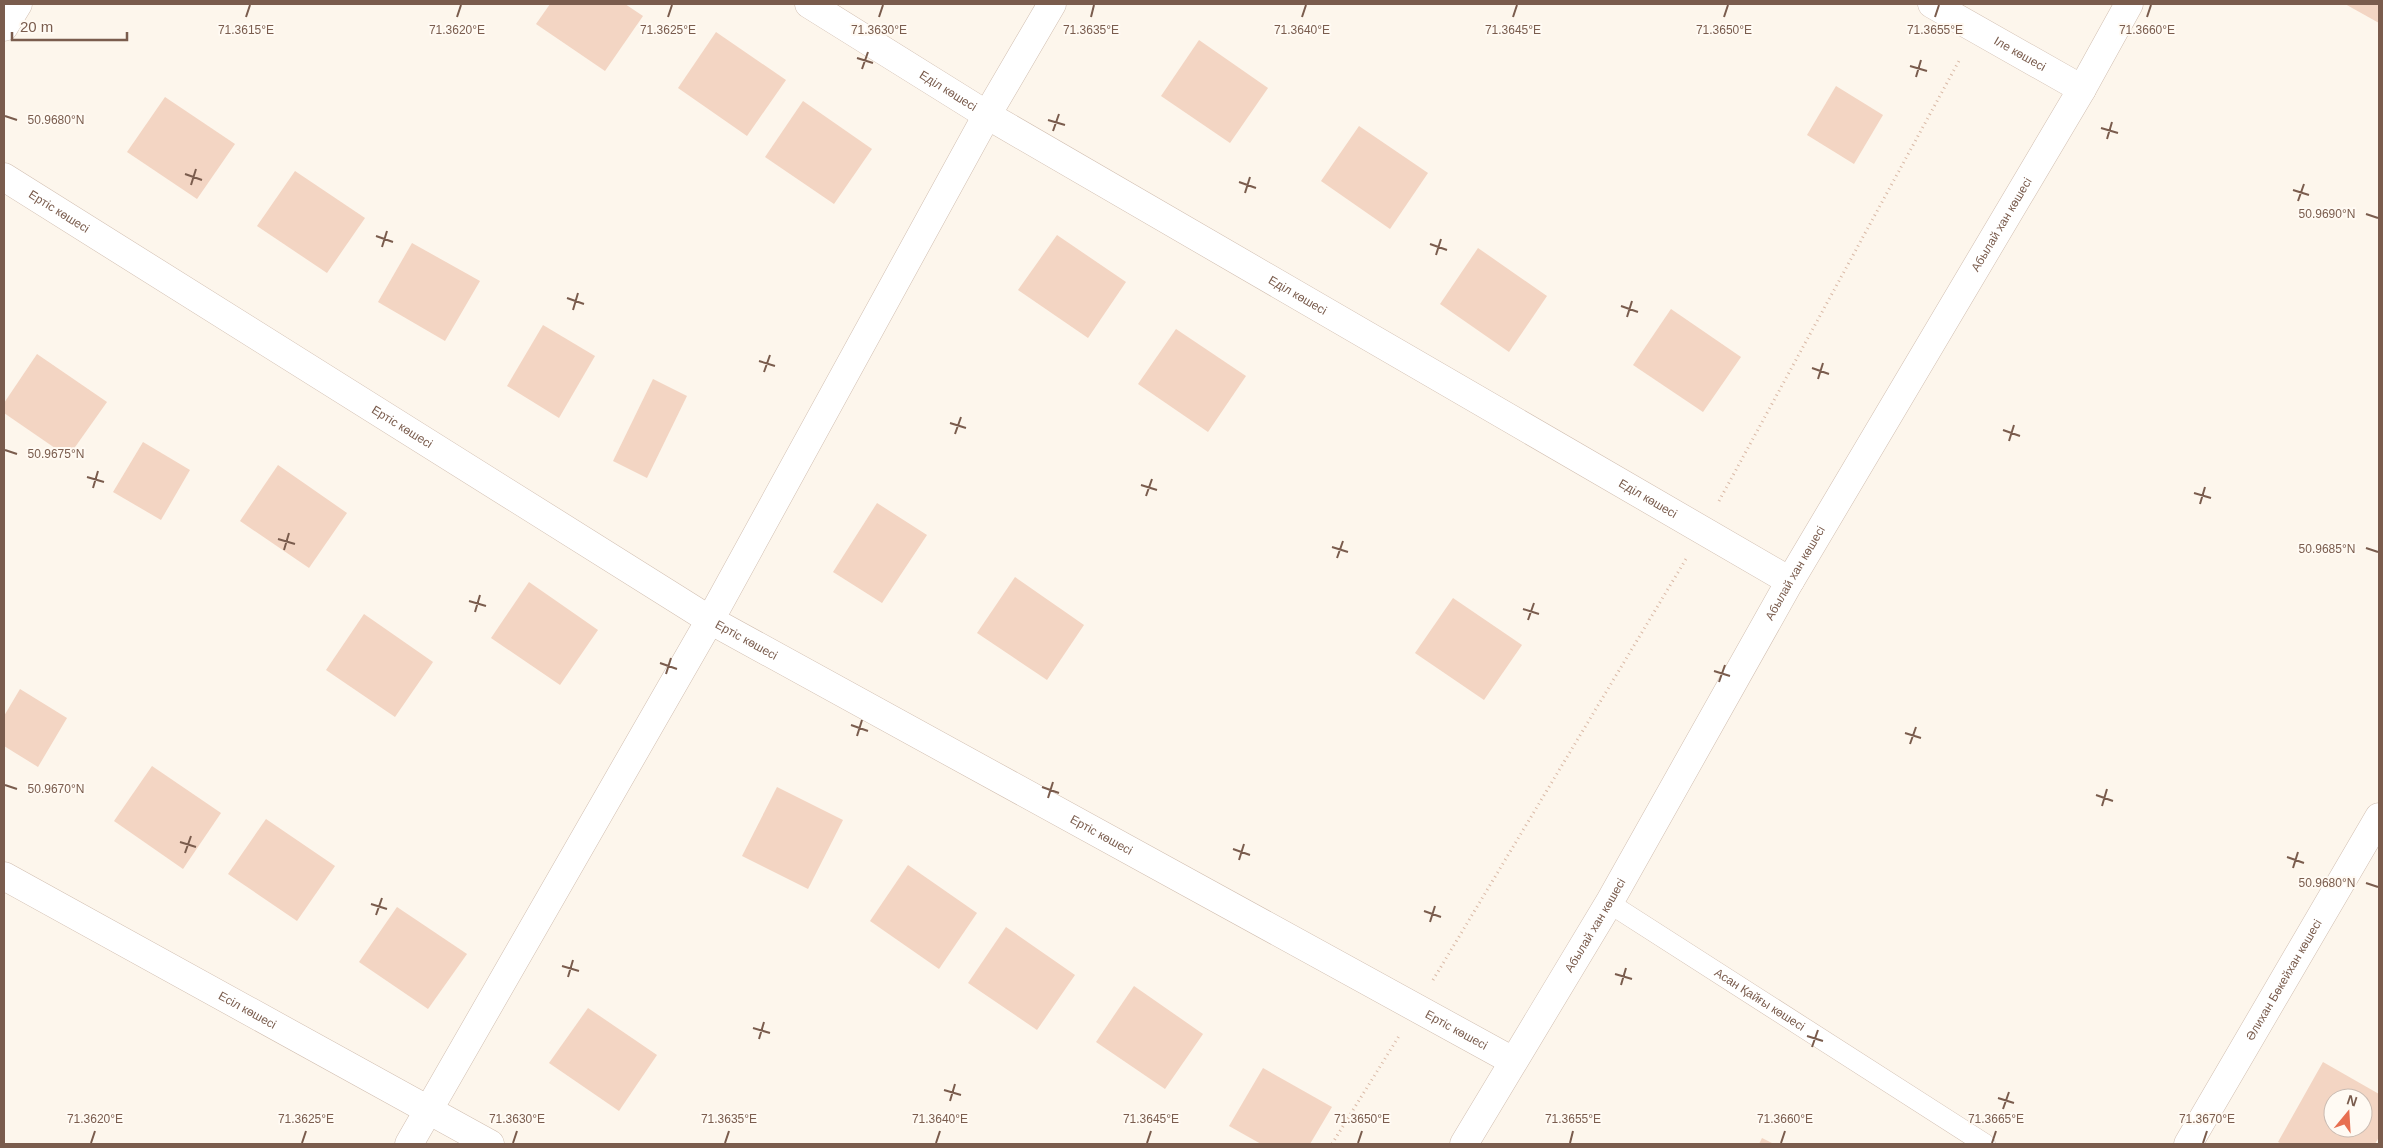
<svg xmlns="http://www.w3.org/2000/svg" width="2383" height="1148" font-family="Helvetica,sans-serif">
  <rect width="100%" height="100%" fill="#fdf6ec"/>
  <!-- building -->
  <g fill="#f3d5c3" fill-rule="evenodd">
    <path d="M550,4h75l18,12 -38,55 -69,-47z"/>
    <path d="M2345,4h34v19z"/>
    <path d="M716,32l70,48 -39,56 -69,-48z"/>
    <path d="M1199,40l69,48 -38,55 -69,-47z"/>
    <path d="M1836,86l47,29 -29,49 -47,-29z"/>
    <path d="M165,97l70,47 -38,55 -70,-47z"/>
    <path d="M803,101l69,48 -38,55 -69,-47z"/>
    <path d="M1359,126l69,47 -38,56 -69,-48z"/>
    <path d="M295,171l70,47 -38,55 -70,-47z"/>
    <path d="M1057,235l69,47 -38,56 -70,-48z"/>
    <path d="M412,243l68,38 -35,60 -67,-39z"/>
    <path d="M1478,248l69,48 -38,56 -69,-48z"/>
    <path d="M1671,309l70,48 -38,55 -70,-47z"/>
    <path d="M543,325l52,31 -36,62 -52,-32z"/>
    <path d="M1176,329l70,47 -38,56 -70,-48z"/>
    <path d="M37,354l70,48 -39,55 -64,-44v-10z"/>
    <path d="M653,379l34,17 -40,82 -34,-17z"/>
    <path d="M143,442l47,28 -29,50 -48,-28z"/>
    <path d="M278,465l69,48 -38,55 -69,-47z"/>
    <path d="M877,503l50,32 -45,68 -49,-31z"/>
    <path d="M1015,577l69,48 -37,55 -70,-47z"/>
    <path d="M529,582l69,48 -38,55 -69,-47z"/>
    <path d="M1453,598l69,47 -38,55 -69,-47z"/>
    <path d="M364,614l69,48 -38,55 -69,-47z"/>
    <path d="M20,689l47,29 -29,49 -34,-21v-30z"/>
    <path d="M152,766l69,47 -38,56 -69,-48z"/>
    <path d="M777,787l66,33 -35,69 -66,-33z"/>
    <path d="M266,819l69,47 -38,55 -69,-47z"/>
    <path d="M908,865l69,48 -38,56 -69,-48z"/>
    <path d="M397,907l70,47 -39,55 -69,-47z"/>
    <path d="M1006,927l69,48 -38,55 -69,-47z"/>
    <path d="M1134,986l69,48 -38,55 -69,-47z"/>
    <path d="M588,1008l69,47 -38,56 -70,-48z"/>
    <path d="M2323,1062l56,32v43l-4,7h-93l-4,-2zM2333,1098h30v30h-30z"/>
    <path d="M1263,1068l69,39 -22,37h-49l-32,-18z"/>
    <path d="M1762,1138l12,6h-15z"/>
  </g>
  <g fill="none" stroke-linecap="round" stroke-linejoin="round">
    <!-- service casing -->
    <g stroke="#d1beb0" stroke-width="21">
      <g id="service">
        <path id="s1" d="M1609,903l376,241"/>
      </g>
    </g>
    <!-- minor casing -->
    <g stroke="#d1beb0" stroke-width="29">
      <g id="minor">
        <path id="s2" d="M809,4l178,111 803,466"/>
        <path id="s3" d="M1932,4l150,85"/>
        <path d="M4,27l14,-23"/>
        <path id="s4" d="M4,177l706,443 803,441"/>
        <path id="s5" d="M4,876l486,268"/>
        <path d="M409,1144l301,-524 277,-505 65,-111"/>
        <path id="s6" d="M2188,1144l191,-327"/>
      </g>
    </g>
    <!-- tertiary casing -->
    <g stroke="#d1beb0" stroke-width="29">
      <g id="tertiary">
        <path id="s7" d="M1464,1144l145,-241 181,-322 292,-492 47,-85"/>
      </g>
    </g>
    <!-- path -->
    <g stroke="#d9b8a5" stroke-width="3" stroke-dasharray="1 4" stroke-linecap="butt">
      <path d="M1719,501l241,-442"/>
      <path d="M1433,980l253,-421"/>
      <path d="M1332,1144l67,-108"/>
    </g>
    <!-- service -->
    <use href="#service" stroke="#fff" stroke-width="20"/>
    <!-- minor -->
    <use href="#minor" stroke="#fff" stroke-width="28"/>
    <!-- tertiary -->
    <use href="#tertiary" stroke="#fff" stroke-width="28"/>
  </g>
  <!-- ticks -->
  <path fill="none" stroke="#7a5c4d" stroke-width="2" d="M246,17l4,-12M457,17l4,-12M668,17l4,-12M879,17l4,-12M1091,17l3,-12M1302,17l4,-12M1513,17l4,-12M1724,17l4,-12M1935,17l4,-12M2147,17l4,-12M857,58l16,5M1910,66l17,5M862,69l6,-17M1916,77l5,-17M5,116l12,4M1048,120l17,5M2101,128l17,5M1053,131l6,-17M2107,139l5,-17M185,174l17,6M1239,182l17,6M191,185l5,-16M2293,190l16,5M1245,193l5,-16M2298,201l6,-17M2366,214l12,4M376,236l17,6M1430,244l17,6M382,247l5,-16M1436,255l5,-16M567,298l17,6M1621,306l17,6M573,310l5,-17M1627,317l5,-16M759,361l16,5M1812,368l17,6M764,372l6,-17M1818,379l5,-16M950,423l16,5M2003,430l17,6M955,434l6,-17M2009,441l5,-16M5,450l12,4M87,477l17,5M1141,485l16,5M93,488l5,-17M2194,493l17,5M1146,496l6,-17M2200,504l5,-17M278,539l17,5M1332,547l16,5M2366,548l12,4M284,550l5,-17M1337,558l6,-17M469,601l17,5M1523,609l16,5M475,612l5,-17M1528,620l6,-17M660,663l17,6M1714,671l16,5M666,674l5,-16M1719,682l6,-17M851,725l17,6M1905,733l16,5M857,736l5,-16M1910,744l6,-17M5,785l12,4M1042,787l17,6M2096,795l17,6M1048,798l5,-16M2102,806l5,-17M180,842l16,5M1233,849l17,6M185,853l6,-17M2287,857l17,6M1239,860l5,-16M2293,868l5,-16M2366,883l12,4M371,904l16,5M1424,911l17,6M376,915l6,-17M1430,922l5,-16M562,966l17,5M1615,974l17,5M568,977l5,-17M1621,985l5,-17M753,1028l17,5M1807,1036l16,5M759,1039l5,-17M1812,1047l6,-17M944,1090l17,5M1998,1098l16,5M950,1101l5,-17M2003,1109l6,-17M91,1143l4,-12M302,1143l4,-12M513,1143l4,-12M725,1143l4,-12M936,1143l4,-12M1147,1143l4,-12M1358,1143l4,-12M1570,1143l3,-12M1781,1143l4,-12M1992,1143l4,-12M2203,1143l4,-12"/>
  <g text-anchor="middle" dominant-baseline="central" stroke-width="4" stroke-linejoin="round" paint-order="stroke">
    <!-- street labels -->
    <g font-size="12" fill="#7a5c4d" stroke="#fffaf3">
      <text stroke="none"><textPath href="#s3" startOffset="101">Іле көшесі</textPath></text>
      <text stroke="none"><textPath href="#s2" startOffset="164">Еділ көшесі</textPath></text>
      <text stroke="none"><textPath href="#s4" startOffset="65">Ертіс көшесі</textPath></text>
      <text stroke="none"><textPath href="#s7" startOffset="1065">Абылай хан көшесі</textPath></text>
      <text stroke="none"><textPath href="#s2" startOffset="569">Еділ көшесі</textPath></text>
      <text stroke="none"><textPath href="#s4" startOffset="470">Ертіс көшесі</textPath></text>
      <text stroke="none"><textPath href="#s2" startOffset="974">Еділ көшесі</textPath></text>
      <text stroke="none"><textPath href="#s7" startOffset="660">Абылай хан көшесі</textPath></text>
      <text stroke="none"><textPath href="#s4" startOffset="875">Ертіс көшесі</textPath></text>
      <text stroke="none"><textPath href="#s4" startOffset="1280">Ертіс көшесі</textPath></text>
      <text stroke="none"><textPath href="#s7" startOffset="255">Абылай хан көшесі</textPath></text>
      <text stroke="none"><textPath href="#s6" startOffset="190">Әлихан Бөкейхан көшесі</textPath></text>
      <text stroke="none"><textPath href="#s1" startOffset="179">Асан Қайғы көшесі</textPath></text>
      <text stroke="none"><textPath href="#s5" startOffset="278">Есіл көшесі</textPath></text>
      <text stroke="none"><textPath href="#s4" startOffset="1685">Ертіс көшесі</textPath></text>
    </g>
  </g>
  <g font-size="12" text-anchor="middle" fill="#7a5c4d" stroke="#fffaf3" stroke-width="4" stroke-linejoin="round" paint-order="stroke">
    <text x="246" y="34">71.3615°E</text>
    <text x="457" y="34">71.3620°E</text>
    <text x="668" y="34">71.3625°E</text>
    <text x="879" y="34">71.3630°E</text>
    <text x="1091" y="34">71.3635°E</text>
    <text x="1302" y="34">71.3640°E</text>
    <text x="1513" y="34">71.3645°E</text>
    <text x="1724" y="34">71.3650°E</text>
    <text x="1935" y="34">71.3655°E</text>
    <text x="2147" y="34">71.3660°E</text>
    <text x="56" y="124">50.9680°N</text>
    <text x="2327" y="218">50.9690°N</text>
    <text x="56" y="458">50.9675°N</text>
    <text x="2327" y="553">50.9685°N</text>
    <text x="56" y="793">50.9670°N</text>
    <text x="2327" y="887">50.9680°N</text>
    <text x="95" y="1123">71.3620°E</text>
    <text x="306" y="1123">71.3625°E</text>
    <text x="517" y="1123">71.3630°E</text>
    <text x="729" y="1123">71.3635°E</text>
    <text x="940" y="1123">71.3640°E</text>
    <text x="1151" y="1123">71.3645°E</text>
    <text x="1362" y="1123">71.3650°E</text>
    <text x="1573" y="1123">71.3655°E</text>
    <text x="1785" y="1123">71.3660°E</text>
    <text x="1996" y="1123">71.3665°E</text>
    <text x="2207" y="1123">71.3670°E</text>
  </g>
  <!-- border -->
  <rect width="2383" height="1148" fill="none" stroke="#7a5c4d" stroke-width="10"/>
  <!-- north arrow -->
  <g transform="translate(2348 1113) rotate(18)"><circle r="24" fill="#fffaf3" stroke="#cabbb1"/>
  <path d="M0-4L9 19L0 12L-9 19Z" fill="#e76f51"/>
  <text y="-8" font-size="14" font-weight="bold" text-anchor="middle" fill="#7a5c4d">N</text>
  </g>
  <!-- scale -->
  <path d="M12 32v8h115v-8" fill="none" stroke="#7a5c4d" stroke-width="2.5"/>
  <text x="20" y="32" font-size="15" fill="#7a5c4d" stroke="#fffaf3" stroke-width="4" paint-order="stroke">20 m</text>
</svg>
